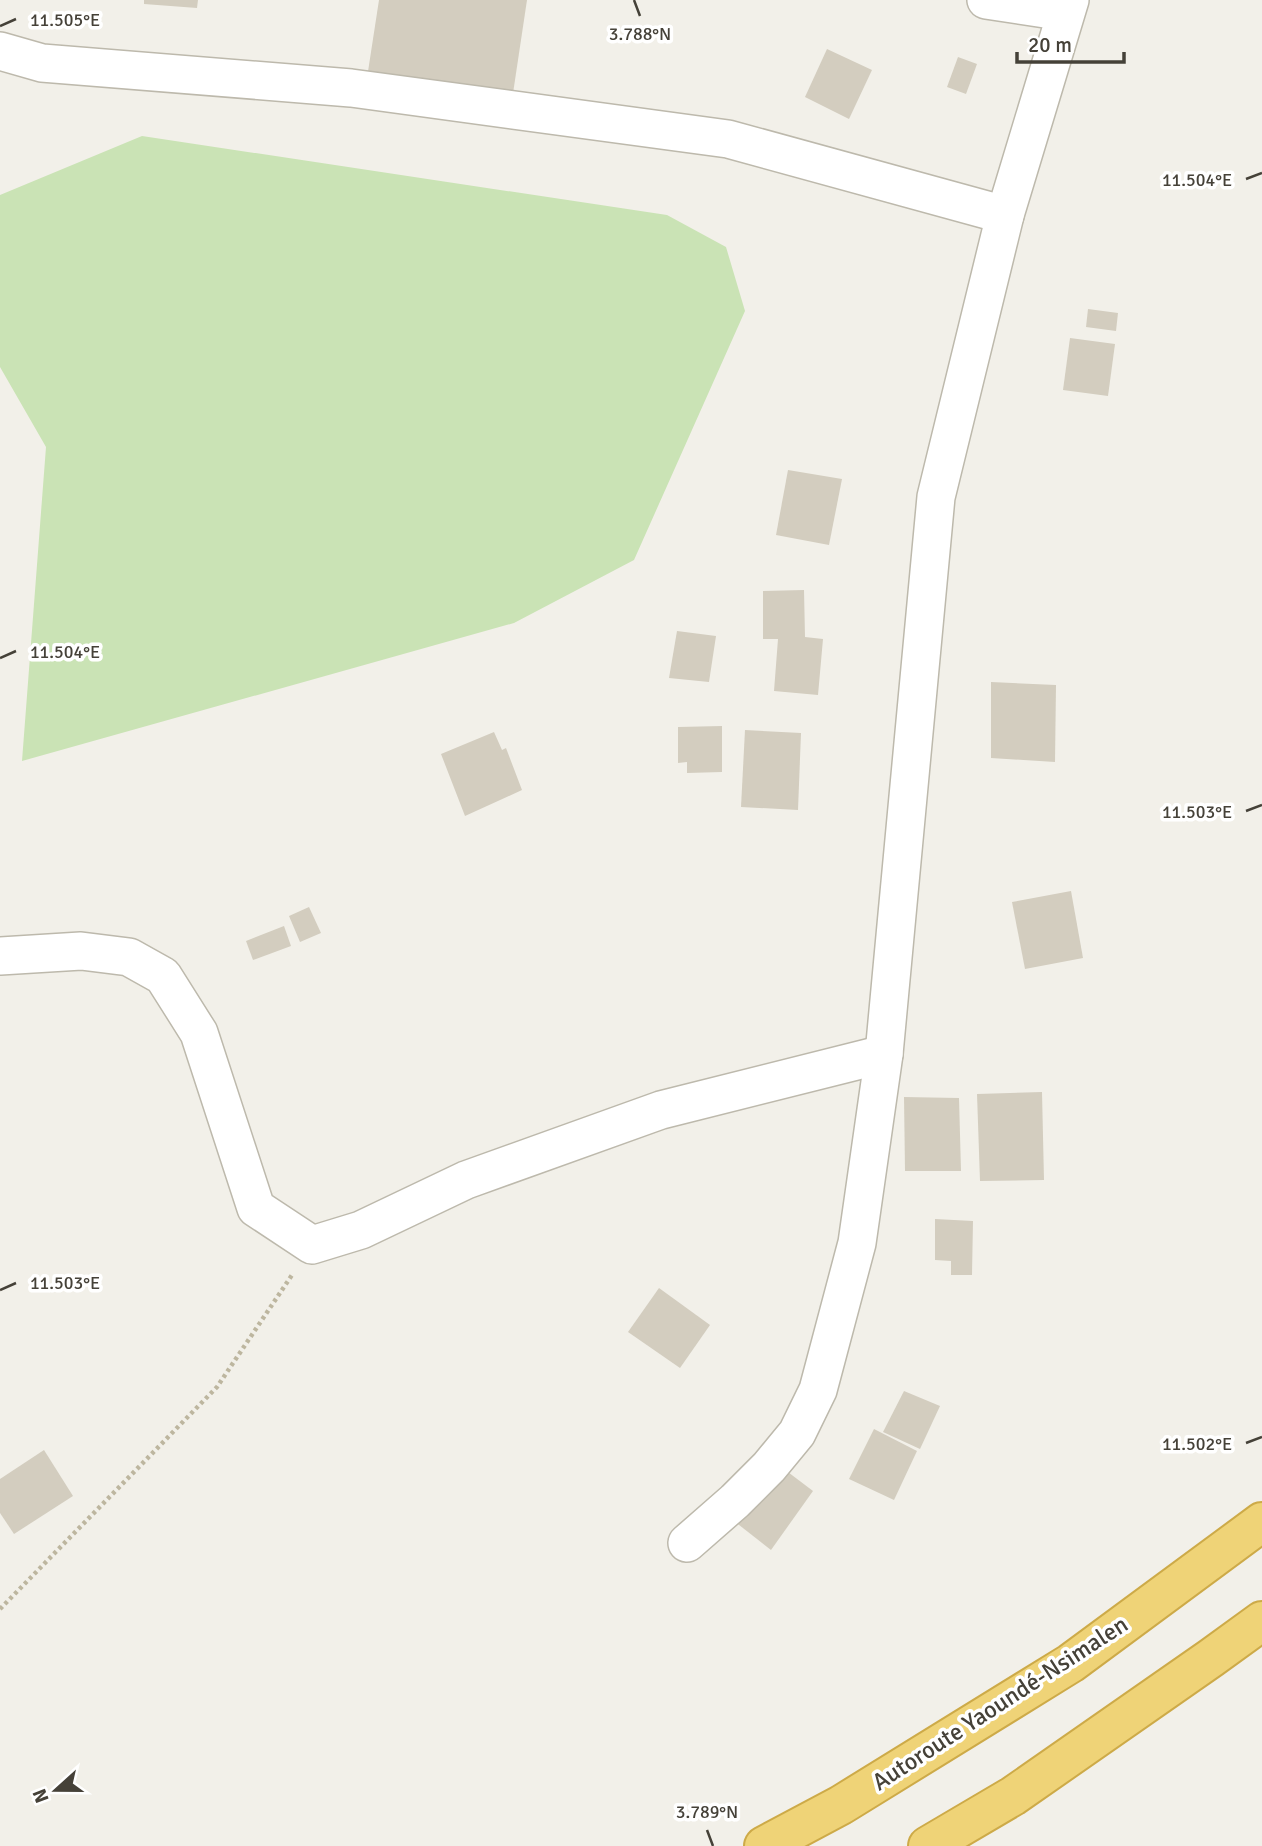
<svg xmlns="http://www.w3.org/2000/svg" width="1262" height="1846" font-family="Signika,sans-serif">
  <rect width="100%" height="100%" fill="#f2f0e9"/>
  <!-- green -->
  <path fill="#cae3b5" d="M142,136l525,79 59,32 19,64 -111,249 -120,63 -492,138 24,-314 -46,-80v-172z"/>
  <!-- building -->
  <g fill="#d3cdbf">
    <path d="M144,0h54l-1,8 -53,-4z"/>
    <path d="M379,0h148l-15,100 -145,-22z"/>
    <path d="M827,49l45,21 -23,49 -44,-22z"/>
    <path d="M958,57l19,7 -11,30 -19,-7z"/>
    <path d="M1088,309l30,4 -2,18 -30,-4z"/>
    <path d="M1070,338l45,6 -7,52 -45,-6z"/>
    <path d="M788,470l54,9 -13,66 -53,-10z"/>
    <path d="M804,590l1,47 18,2 -5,56 -44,-4 4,-52h-15v-48z"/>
    <path d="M677,631l39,5 -7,46 -40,-4z"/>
    <path d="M991,682l65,3 -1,77 -64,-4z"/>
    <path d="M722,726v46l-35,1v-11l-9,1v-36z"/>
    <path d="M745,730l56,3 -3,77 -57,-3z"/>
    <path d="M494,732l8,18 4,-2 16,42 -57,26 -24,-62z"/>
    <path d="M1071,891l12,67 -58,11 -13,-67z"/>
    <path d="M309,907l12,26 -21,9 -11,-26z"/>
    <path d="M284,926l7,20 -38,14 -7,-19z"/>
    <path d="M1042,1092l2,88 -64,1 -3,-87z"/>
    <path d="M904,1097l55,1 2,73h-56z"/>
    <path d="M935,1219l38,2 -1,54h-21v-14l-16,-1z"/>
    <path d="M659,1288l51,37 -30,43 -52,-36z"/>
    <path d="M904,1391l36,15 -20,43 -37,-17z"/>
    <path d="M874,1429l43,22 -23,49 -45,-21z"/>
    <path d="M44,1450l29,46 -59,38 -14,-21v-34z"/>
    <path d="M776,1463l37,28 -42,59 -37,-29z"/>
  </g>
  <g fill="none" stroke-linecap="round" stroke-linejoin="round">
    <!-- street casing -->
    <g stroke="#bdb9ac" stroke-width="40">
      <g id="street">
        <path d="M986,0l79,12"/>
        <path d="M0,51l42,12 309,25 377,51 277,76"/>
        <path d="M0,956l81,-5 48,6 34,19 36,57 57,175 56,37 49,-15 105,-50 195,-70 223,-56"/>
        <path d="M687,1543l48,-42 34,-34 28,-34 21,-43 39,-147 27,-189 52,-557 69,-282 65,-215"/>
      </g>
    </g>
    <!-- highway casing -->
    <g stroke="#cdaa48" stroke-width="42">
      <g id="highway">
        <path d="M764,1846l77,-41 230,-142 191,-141"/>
        <path d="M928,1846l85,-50 198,-138 51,-37"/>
      </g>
    </g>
    <!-- path -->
    <path stroke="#bdb69f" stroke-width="4.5" stroke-dasharray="3.5 3.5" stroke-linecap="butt" d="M0,1609l217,-222 75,-112"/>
    <!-- street -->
    <use href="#street" stroke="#fff" stroke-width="37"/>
    <!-- highway -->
    <use href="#highway" stroke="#efd377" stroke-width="38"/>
  </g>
  <!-- ticks -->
  <path fill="none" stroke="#454138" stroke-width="2.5" d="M634,0l6,16M0,26l16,-7M1246,179l16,-6M0,658l16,-7M1246,811l16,-6M0,1290l16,-7M1246,1443l16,-6M707,1830l6,16"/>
  <g text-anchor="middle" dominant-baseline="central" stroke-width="7" stroke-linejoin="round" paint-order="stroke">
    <!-- street labels -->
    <g font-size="24" fill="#454138" stroke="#fff">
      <text transform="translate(1000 1703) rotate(-33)">Autoroute Yaoundé-Nsimalen</text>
    </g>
  </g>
  <g font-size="18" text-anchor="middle" fill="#454138" stroke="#fff" stroke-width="7" stroke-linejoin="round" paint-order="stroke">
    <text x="65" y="26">11.505°E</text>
    <text x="640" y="40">3.788°N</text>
    <text x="1197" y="186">11.504°E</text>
    <text x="65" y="658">11.504°E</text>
    <text x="1197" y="818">11.503°E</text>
    <text x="65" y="1289">11.503°E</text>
    <text x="1197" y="1450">11.502°E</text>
    <text x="707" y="1818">3.789°N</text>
  </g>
  <!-- north arrow -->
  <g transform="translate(56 1790) rotate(249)" stroke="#ffffff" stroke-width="5" paint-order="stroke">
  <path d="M0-5L12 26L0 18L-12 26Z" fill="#454138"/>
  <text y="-10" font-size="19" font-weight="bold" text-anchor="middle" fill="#454138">N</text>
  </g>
  <!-- scale -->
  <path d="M1017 52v10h107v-10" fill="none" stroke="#454138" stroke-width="3.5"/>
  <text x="1028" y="52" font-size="21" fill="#454138" stroke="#ffffff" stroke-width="5" paint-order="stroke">20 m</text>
</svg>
